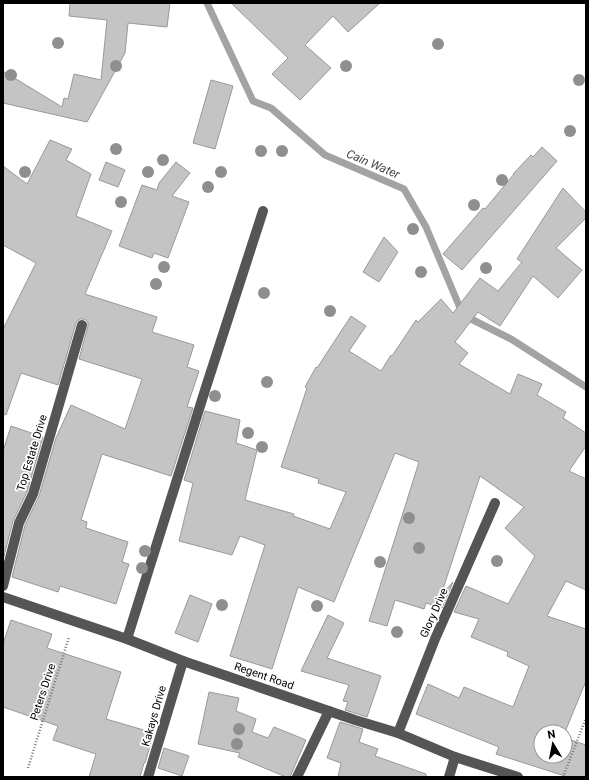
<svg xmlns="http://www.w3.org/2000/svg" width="589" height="780" font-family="Roboto,sans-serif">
  <rect width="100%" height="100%" fill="#fff"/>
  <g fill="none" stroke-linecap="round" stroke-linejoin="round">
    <!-- stream -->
    <path stroke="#a3a3a3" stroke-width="7" d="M207,3l46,98 18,7 54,47 79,34 22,38 37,88 48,24 75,48"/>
  </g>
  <!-- building -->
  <g fill="#c4c4c4" stroke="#999">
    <path d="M70,3h100l-3,24 -39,-4 -3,30 -38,69 -84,-19v-32l59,36 2,-9 4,1 6,-25 27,6 6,-60 -38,-4z"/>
    <path d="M231,3h149l-32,29 -15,-16 -28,29 26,23 -31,32 -28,-26 16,-16z"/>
    <path d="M211,80l22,6 -18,63 -22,-6z"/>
    <path d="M50,140l22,9 -6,11 25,14 -15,42 36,15 -27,63 72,23 -5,15 42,13 -7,22 12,4 -12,36 6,1 -22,68 -69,-22 -21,66 6,2 -1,6 42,14 -6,20 7,2 -13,40 -56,-18 -2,6 -46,-15 13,-52 14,-29 17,-58 15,-33 54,24 17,-50 -63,-20 9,-33v-3l-2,-3 -3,-1h-3l-3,2 -1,2 -18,62 -37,-12 -15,42 -3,-1v-85l33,-66 -33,-18v-79l24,18z"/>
    <path d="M542,147l15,14 -95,109 -19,-16 40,-46 2,1 29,-35h-1l18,-19 2,2z"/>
    <path d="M106,162l19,8 -7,17 -19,-7z"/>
    <path d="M176,162l14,11 -18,23 17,6 -21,56 -14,-5 -2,5 -33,-12 23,-61 15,5 2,-7z"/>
    <path d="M563,188l23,24v6l-30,30 26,22 -24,28 -25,-22 -33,50 -22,-14 -23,30 13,11 -9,11 51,30 8,-20 24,10 -5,11 29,17 -3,6 23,15v13l-17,25 17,8v111l-20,-9 -19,35 39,13v52l-21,51h-24v24h24v-18l21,7v32h-18l-72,-23 3,-7 -83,-33 12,-30 31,14 5,-11 49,20 16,-41 -22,-10 1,-4 -37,-15 8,-18 -25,-7 12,-26 42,18 27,-48 -30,-28 19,-21 -44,-31 -39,119 12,-13 -11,26 -16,-5 -2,6 -29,-9 -8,26 -18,-5 50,-159 -24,-9 -61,149 -36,-15 -26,82 -42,-13 35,-111 -25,-9 -8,19 -53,-14 14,-58 -9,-3 21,-69 35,9 -4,23 21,7 -12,50 49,14 -1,2 37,13 16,-37 -28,-9 1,-4 -38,-12 26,-79 -2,-1 11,-20 1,1 34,-52 15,10 -17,25 32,20 10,-16 1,1 24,-36 2,2 23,-23 12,14 27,-35 18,13 24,-29 -5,-3z"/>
    <path d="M384,237l14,15 -19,30 -16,-10z"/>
    <path d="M11,426l32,11 -16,55 -14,29 -10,39v-109z"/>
    <path d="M190,595l22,9 -14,38 -23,-9z"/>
    <path d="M328,615l16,8 -17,35 54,18 -14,41 -22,-7 3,-8 -5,-1 6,-16 -48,-14z"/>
    <path d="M11,620l41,14 -5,14 74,24 -15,47 48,14 -9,30h-1l-4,14h-51l7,-23 -43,-14 5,-14 -55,-19v-63z"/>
    <path d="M209,692l30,6 -3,13 20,8 -4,13 16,6 6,-11 32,13 -16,37h-4l-48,-20 2,-4 -42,-9z"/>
    <path d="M340,722l23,7 -4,13 19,7 -3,7 51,18v3h-88l3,-14 -14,-5z"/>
    <path d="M164,748l25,8 -7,20 -24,-8z"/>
  </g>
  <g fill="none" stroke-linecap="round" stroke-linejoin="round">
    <!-- path -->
    <g stroke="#777" stroke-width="2.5" stroke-dasharray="1 2" stroke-linecap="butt">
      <path d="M28,768l41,-131"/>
      <path d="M563,777l23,-59"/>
    </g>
    <!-- minor -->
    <g stroke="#555" stroke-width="10">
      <path d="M3,586l16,-63 14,-29 49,-169"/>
      <path d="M3,597l124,42 56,22 172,59 43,13 57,24 63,20"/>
      <path d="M127,639l79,-252 57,-176"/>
      <path d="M398,733l37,-94 60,-136"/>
      <path d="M148,777l35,-116"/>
      <path d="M297,777l32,-66"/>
      <path d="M449,777l6,-20"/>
    </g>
  </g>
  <!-- trees -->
  <g fill="#8f8f8f">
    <circle cx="58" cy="43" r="6"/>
    <circle cx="438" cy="44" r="6"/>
    <circle cx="116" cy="66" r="6"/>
    <circle cx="346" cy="66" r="6"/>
    <circle cx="11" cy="75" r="6"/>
    <circle cx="579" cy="80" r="6"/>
    <circle cx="570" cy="131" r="6"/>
    <circle cx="116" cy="149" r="6"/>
    <circle cx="261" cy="151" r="6"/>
    <circle cx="282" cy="151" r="6"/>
    <circle cx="163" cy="160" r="6"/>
    <circle cx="25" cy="172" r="6"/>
    <circle cx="148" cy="172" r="6"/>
    <circle cx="221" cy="172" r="6"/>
    <circle cx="502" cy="180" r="6"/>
    <circle cx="208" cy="187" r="6"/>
    <circle cx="121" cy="202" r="6"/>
    <circle cx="474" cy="205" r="6"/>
    <circle cx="413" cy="229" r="6"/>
    <circle cx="164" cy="267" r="6"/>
    <circle cx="486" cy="268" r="6"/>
    <circle cx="421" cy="272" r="6"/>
    <circle cx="156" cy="284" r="6"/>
    <circle cx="264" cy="293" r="6"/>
    <circle cx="330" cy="311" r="6"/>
    <circle cx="267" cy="382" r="6"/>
    <circle cx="215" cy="396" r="6"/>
    <circle cx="248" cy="433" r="6"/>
    <circle cx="262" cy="447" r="6"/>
    <circle cx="409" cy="518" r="6"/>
    <circle cx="419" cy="548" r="6"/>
    <circle cx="145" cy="551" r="6"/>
    <circle cx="497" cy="561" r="6"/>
    <circle cx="380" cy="562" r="6"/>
    <circle cx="142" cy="568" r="6"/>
    <circle cx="222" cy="605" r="6"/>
    <circle cx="317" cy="606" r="6"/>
    <circle cx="397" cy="632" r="6"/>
    <circle cx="239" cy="729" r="6"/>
    <circle cx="237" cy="744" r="6"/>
  </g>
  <g text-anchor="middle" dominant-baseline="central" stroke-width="3.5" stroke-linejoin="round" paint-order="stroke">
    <!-- street labels -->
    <g font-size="11" fill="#000" stroke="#fff">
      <text transform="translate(32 453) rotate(-73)">Top Estate Drive</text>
      <text transform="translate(434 613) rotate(-66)">Glory Drive</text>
      <text transform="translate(264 676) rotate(19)">Regent Road</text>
      <text transform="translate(43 692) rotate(-72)">Peters Drive</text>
      <text transform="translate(154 716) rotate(-74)">Kakays Drive</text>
    </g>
    <!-- water labels -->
    <g font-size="12" font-style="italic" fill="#444" stroke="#fff">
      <text transform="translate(373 164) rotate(23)">Cain Water</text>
    </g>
  </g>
  <!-- border -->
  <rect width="589" height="780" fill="none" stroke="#000000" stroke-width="8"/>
  <!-- north arrow -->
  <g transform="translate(553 744) rotate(350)"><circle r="19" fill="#ffffff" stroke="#999999"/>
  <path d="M0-3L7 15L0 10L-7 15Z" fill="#000000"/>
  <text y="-6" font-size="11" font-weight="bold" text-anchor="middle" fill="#000000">N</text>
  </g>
</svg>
